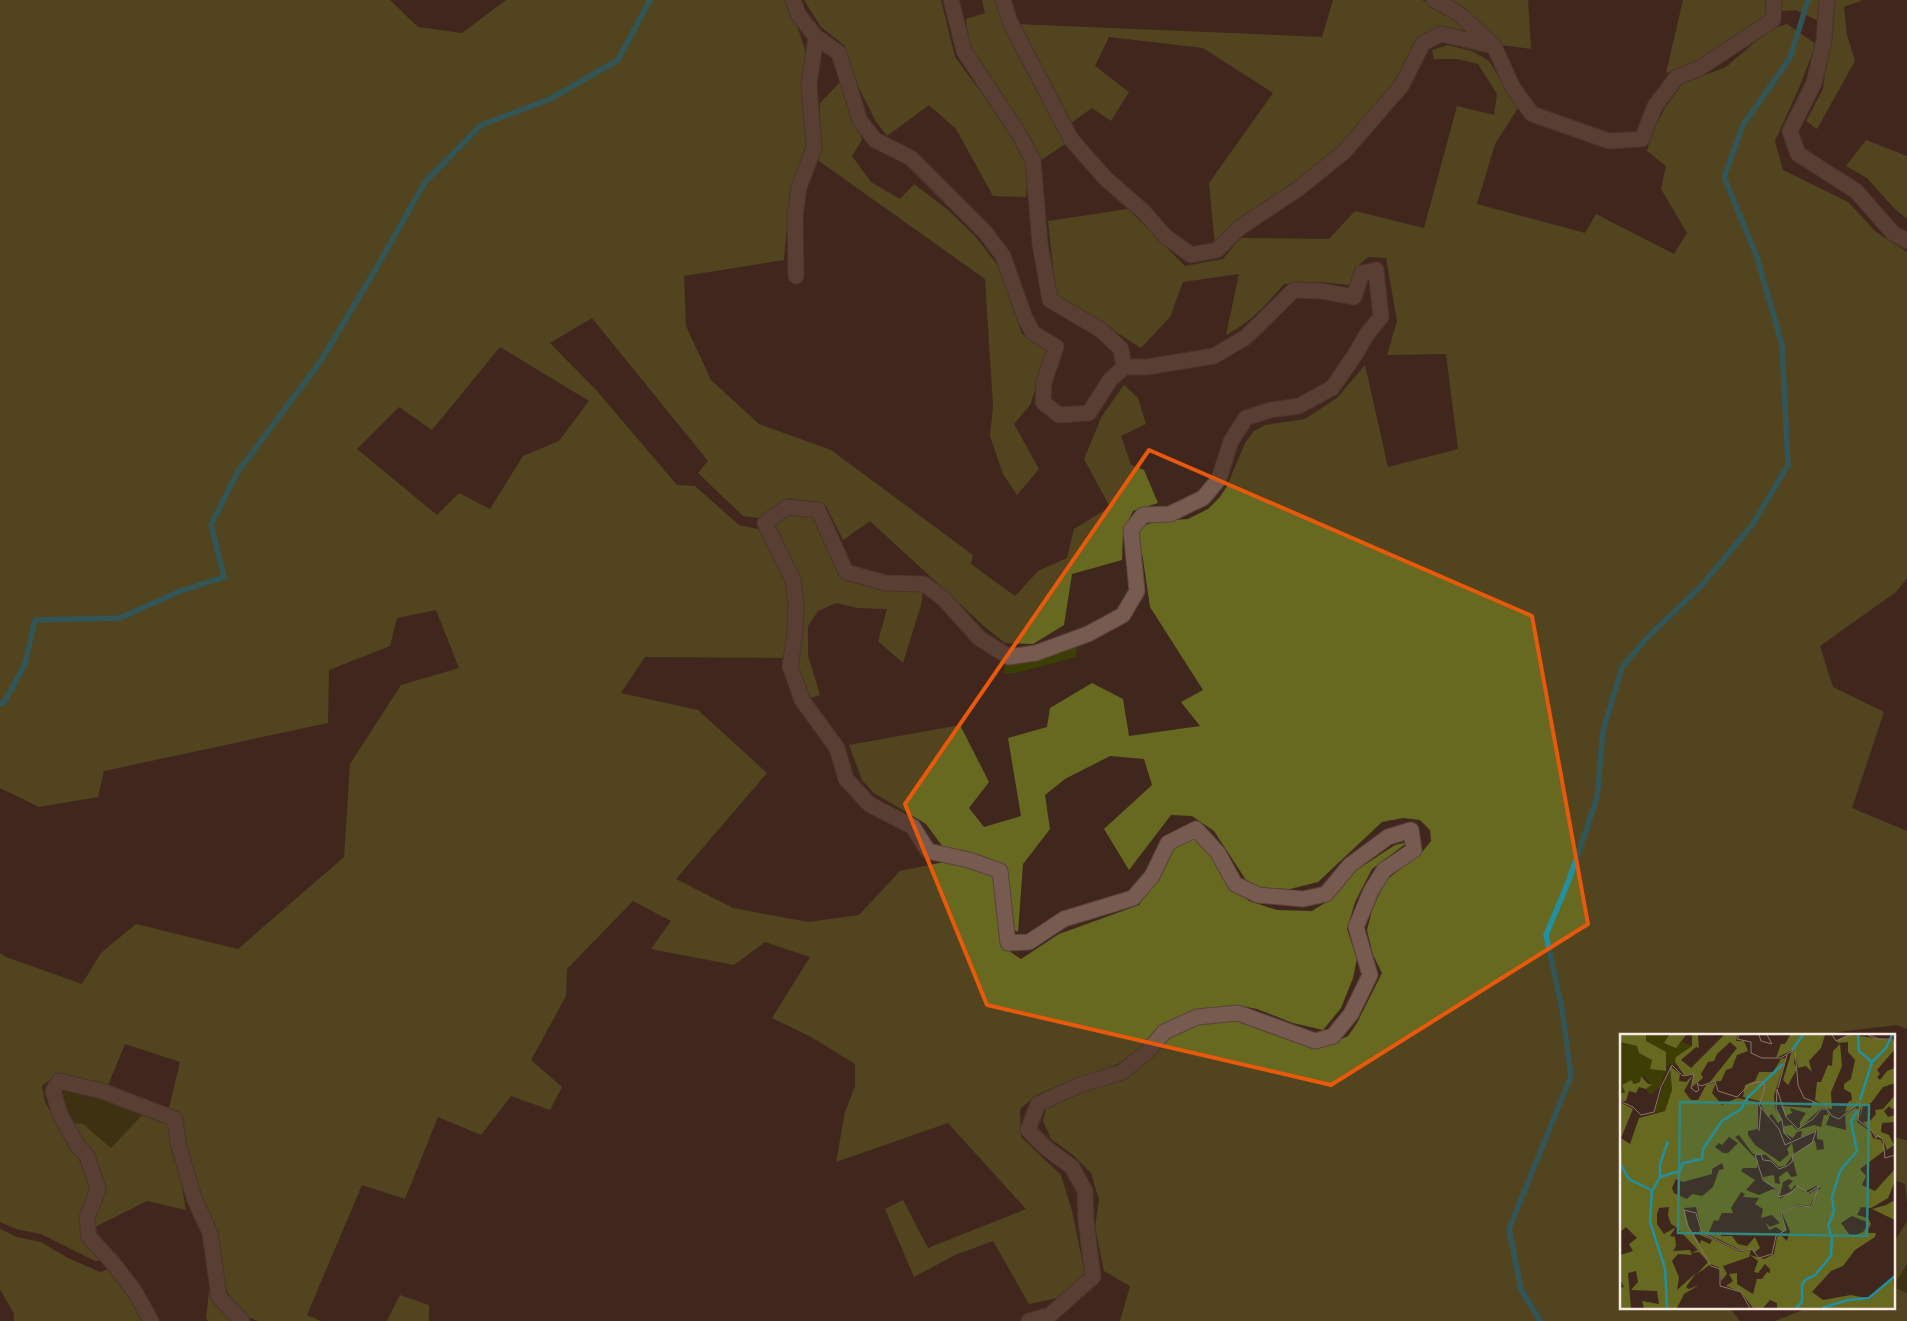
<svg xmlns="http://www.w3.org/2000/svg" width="1907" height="1321" font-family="'Exo 2',sans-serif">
  <rect width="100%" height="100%" fill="#40271e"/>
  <!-- green -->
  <g fill="#3c3e04">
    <path d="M1077,645l-1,12 -60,16h-12l1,-11z"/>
    <path d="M63,1087l81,26 -33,35 -28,-24 -10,-1 -15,-29z"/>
    <path d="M1907,1264v29l-14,-6z"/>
  </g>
  <!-- forest -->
  <g fill="#66691f" fill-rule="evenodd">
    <path d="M0,0h390l28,27 44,6 44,-33h279l11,22 9,28 1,95 -16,49 -6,66 -100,16 2,50 25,54 48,44 72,26 142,105 -2,9 44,32 23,-25 29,-13 7,-29 36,-22 -26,-48 18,-43 22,-31 14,13 8,26 -25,12 10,29 13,5 14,33 -25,8 -10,21 -1,28 -50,14 -8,51 -31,19 -28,-1 -20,-16 -115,-106 -27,19 -17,-34 -37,-8 -31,20 -15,-2 -45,-43 10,-12 -116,-143 -42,25 47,48 80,94 18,1 44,39 23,5 14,33 13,22 1,24 -4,49 -141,-1 -24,36 77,17 69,63 -91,106 57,29 75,14 51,-7 41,-44 49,-10 46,15 4,51 4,20 18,12 38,-25 80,-29 20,-30 17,-30 19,-7 20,16 11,29 23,18 28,9 35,1 19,-12 18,-24 46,-30 13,-3 -36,27 -17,33 -8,27 10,30 -4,19 -12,30 -18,22 -30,-7 -36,-14 -20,-4 -46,7 -73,52 -80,30 -18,15 1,28 40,38 11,36 13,63 -28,24 -28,6 -36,-63 -38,14 -41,22 -29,-68 18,-9 25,48 98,-39 -78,-86 -112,39 9,-50 10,-26v-22l-44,-27 -39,-19 38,-61 -45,-15 -31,23 -83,-16 20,-28 -38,-20 -66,68 -1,27 -35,64 31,27 -12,23 -39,-14 -30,39 -43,-18 -33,82 -43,-14 -55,130 14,6h-63l-15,-6 -11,-15 -8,-14 -15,-71 -26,-73 -3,-25 -11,-9 11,-46 -55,-18 -18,44 -48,-15 -17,13 3,16 33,55 13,34 -9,30 23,40h-10l-54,-27 -25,-5 -16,-7v-269l6,4 76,27 19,-31 35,-29 102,25 106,-92 6,-93 51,-79 58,-17 -23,-58 -39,8 -7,28 -61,24 -1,53 -224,48 -6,26 -59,10 -39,-19zM500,347l89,54 -30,40 -36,15 -33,53 -31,-16 -22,22 -80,-66 42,-42 33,23z"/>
    <path d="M804,0h137l14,57 42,57 32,49 -3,34 -33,-1 -37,-67 -27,-24 -42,31 -12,-16 -17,-34 -13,-40 -24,-19z"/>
    <path d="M982,0h18l67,143 -26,17 -16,-32 -23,-28 -33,-54 -3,-27 19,-6z"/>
    <path d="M1333,0h89l35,18 24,20 -40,-10 -44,55 -56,67 -126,96 -6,-63 64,-90 -70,-45 -94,-11 -14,29 34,26 -18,29 -19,-13 -22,16 -53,-100 305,13z"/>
    <path d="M1445,0h83l3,49 -31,-4z"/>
    <path d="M1683,0h180l-19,7 3,28 8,26 -38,68 -11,-8 17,-32 6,-50 -9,-17 -24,-12 -24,2 -17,10 -39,34 -50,17z"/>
    <path d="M1787,24l29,20 -17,44 -24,53 8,29 65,32 28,30 31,20v326l-11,14 -76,54 13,41 51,25 -32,96 55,23v198l-10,-4 -59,7 -1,3h-216v272h108l11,14h-620l10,-35 -26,-15 -9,-44 4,-27 -8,-27 -18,-18 -22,-16 -8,-18 4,-16 84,-30 43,-42 24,-11 32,-3 23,2 49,24 23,2 23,-11 9,-13 25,-50 -9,-18 -6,-25 5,-20 13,-29 38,-30 8,-10 -1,-11 -10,-10 -17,-2 -21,4 -64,60 -28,7 -29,-1 -15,-8 -32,-49 -22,-15 -21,-1 -42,55 -25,-41 48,-44 -8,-26 -34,-3 -45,23 -20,16 5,34 -27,35 -5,68 -7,-4 -4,-62 -36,-13 -28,-6 -17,-23 -52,-31 -12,-13 -13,-35 111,-20 29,57 -20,26 15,19 37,-11 -13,-78 39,-11 3,-19 42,-25 31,16 6,37 71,-10 -19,-24 22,-12 -53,-83 -7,-48 -5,-23 4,-10 16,-5 30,-2 20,-10 12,-12 7,-11 18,-43 9,-12 11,-6 40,-6 32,-21 28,-33 23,102 70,-18 -12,-95 -59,1 10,-34 -11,-63 -18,-1 -8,7 -11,21 -29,-3 -36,2c-17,20 -34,39 -58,51l13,-61 -56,8 -13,35 -29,31 -85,-54 -8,-73 80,-12 57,57 38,-7 17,-21 89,1 26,-28 69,17 33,-122 37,9 3,-21 -19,-30 -21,-5h-23l-2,-9 16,-5 24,6 17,10 29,47 -23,36 -18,60 108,29 11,-19 78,40 13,-21 -26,-44 5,-23 -19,-15 5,-18 13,-25 18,-25 43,-16 43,-37z"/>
    <path d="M840,82l22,58 -10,16 19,26 29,17 14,-15 34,26 27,26 24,31 23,67 26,18 -18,53 -16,19 25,45 -22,26 -14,-21 -13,-38 3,-30 -8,-127 -166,-118 1,-58z"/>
    <path d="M1866,140l41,16v63l-12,-10 -28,-31 -21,-12z"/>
    <path d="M789,512l27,4 29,63 78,12 -2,14 -18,58 -25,-22 9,-32 -29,-1 -22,-5 -18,8 -10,15v29l12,40 -13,4 -10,-33 -12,-115 -11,-29z"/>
    <path d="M144,1113l27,12 15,85 -39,-9 -52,26 -2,-11 9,-26 -29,-67 10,1 28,24z"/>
    <path d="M1893,1137l14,3v64l-2,-20 -12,-4z"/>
    <path d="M1907,1221v43l-14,23 14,6v28h-132l35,-14h83v-63z"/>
    <path d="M0,1229l17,8 24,5 27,16 32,14 13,-5 34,54h-133v-7l-14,-25z"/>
    <path d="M211,1275l27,46h-30l-2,-3z"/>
    <path d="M400,1295l29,10v16h-42z"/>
  </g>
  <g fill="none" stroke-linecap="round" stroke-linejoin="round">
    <!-- stream -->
    <g stroke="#2290a0" stroke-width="5.5">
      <path d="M0,704l5,-3 20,-37 10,-44 85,-2 58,-26 46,-15 -13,-52 26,-52 83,-111 54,-90 51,-90 56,-57 69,-26 68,-39 32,-60"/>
      <path d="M1540,1321l-19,-32 -12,-60 62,-153 -9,-67 -16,-74 23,-55 28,-82 6,-67 19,-64 26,-30 54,-52 50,-60 36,-60 -6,-120 -25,-88 -33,-80 19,-52 47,-67 18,-58"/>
    </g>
    <!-- minor casing -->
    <g stroke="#59433c" stroke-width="17">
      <g id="minor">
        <path d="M793,0l5,14 18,23 23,16 21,68 15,19 36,18 74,74 18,24 22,62 8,15 23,14 -12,35 -1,20 16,13 30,-2 21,-33 14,-13h23l67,-11 32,-19 48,-47 27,1 33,6 8,-24 14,-3 5,47 -14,17 -12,21 -23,33 -33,18 -29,4 -24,8 -15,23 -12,38 -16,19 -33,16 -27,1 -12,15 6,61 -14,24 -35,19 -52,19 -27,4 -30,-19 -35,-39 -20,-15 -38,-1 -40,-11 -28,-62 -31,-3 -22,16 28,57 3,23 -1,30 -5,33 12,34 35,48 9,31 23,25 44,23 15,24 41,9 31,11 8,72 21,-1 35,-23 69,-21 19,-22 16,-33 28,-14 22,24 17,31 23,11 45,4 23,-5 24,-29 38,-28 23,-7 3,20 -30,20 -13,21 -15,36 14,48 -19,39 -18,22 -18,5 -77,-28 -41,4 -33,15 -15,18 -27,22 -45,14 -39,18 -10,26 18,18 26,19 13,24 1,30 7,56 -43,38 -21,6"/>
        <path d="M951,0l13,51 55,83 14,27 7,83 10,56 51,30 20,19 3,18"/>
        <path d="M1003,0l7,22 61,117 34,39 38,33 22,25 26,19 26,-5 22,-22 59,-39 46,-37 58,-67 21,-42 18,-9 53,12"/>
        <path d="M1434,0l24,13 36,33 19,42 19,26 77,27 33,-2 13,-33 22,-29 21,-8 75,-49 1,-20"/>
        <path d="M1827,0l-3,40 -10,43 -24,48 8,23 58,37 37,42 14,8"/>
        <path d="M796,276l-1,-60 4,-29 15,-39 -5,-64 7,-47"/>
        <path d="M151,1321l-16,-29 -22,-29 -24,-26 -2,-19 11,-29 -11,-33 -10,-11 -17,-31 -7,-23 6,-10 43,10 73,28 3,24 16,55 16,35 9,64 23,24"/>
      </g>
    </g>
    <!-- minor -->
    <use href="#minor" stroke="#785b50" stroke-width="15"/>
  </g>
  <!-- marked area -->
  <path d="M0 0H1907V1321H0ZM1149,450l383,166 56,308 -257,161 -344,-80 -82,-201z" fill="#40271e" fill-opacity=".55" fill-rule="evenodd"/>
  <path fill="none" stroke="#e8590c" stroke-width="4" stroke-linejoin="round" d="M1149,450l383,166 56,308 -257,161 -344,-80 -82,-201z"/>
  <!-- overview -->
  <g transform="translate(1620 1034)">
    <rect width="275" height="275" fill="#40271e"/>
    <path d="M26,1h23l-5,8 19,-1 9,4 -16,11 1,8 -7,-1 -3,4 -6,-18 -15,-9zM0,8l17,4 2,7 13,7 -2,9 16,2 -6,16 -10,8 -4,-6 5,-5 -7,-8h-3l-1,6 -18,3 3,7 -5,2zM50,32l2,24 -7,21 -11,2z" fill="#3c3e04"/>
    <path d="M1,1h25v6l20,11v19l-16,-2 2,-9 -13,-7 -2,-7 -17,-4zM49,1h17l-10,13 -12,-5zM72,1h6l1,13 -3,-1 -15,13 10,8 33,-33h13l-1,6h8l4,10 -11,4 -5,13 -6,2 -5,11 -11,1 27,-34 -7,-6 -13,12 -3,7 -6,1 -7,12 2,4 -11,9 2,-13 -10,1 -9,-13 1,-5 16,-11zM170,1h35l-4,13 -12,13 3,11 -6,-6 -8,2 -3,-19 -19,9 5,-14h4zM230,1l42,5 3,9 -18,21 3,4 -3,3 3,3 7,-9 8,-3v15l-12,4 -12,16 -8,3 -3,12 1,-9 -3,-3 -13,6 3,-10 4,-2 -1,-7 -7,-4v-5l7,-5 4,-19 -7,-8v-10l-10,1 -1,-3zM220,10l2,22 -11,26 1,17h-3l-14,-9 2,-18h4l7,-17 4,1 1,-15zM172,16l4,2 -2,11 3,6 -9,16 -5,-5zM166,24l-12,38 1,13 7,11 -4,3 -6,-9 -4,3 -9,-16 -16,-4 2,-12 10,-4 4,-9h14l8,-13zM50,32l10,8 -1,7 7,1 7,-7 -9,16 7,9h7l8,-15 10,-3 -4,11 10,12 15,-7 21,4v27l-10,2v4l7,10 25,17 9,-8 -2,-5 5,-6 2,11 -9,12 -6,1 -13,-12 -13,-1 -14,-19 -4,2 23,24 -1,7h-14l-2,3 14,9 -9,10 13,5 14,-6 4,1 3,9 17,-12 12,7 9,-6 -8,18 -13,-2 -17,9 6,17 -3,2 -7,-5 -7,3 -3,-7 4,4 10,-4 -8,-8 -11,3 2,-9 -8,-5 4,-6 -16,-1 2,-3 -4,-2 -10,16 2,5h-11l-4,8 -4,-1 -5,12 6,3 6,-3v4h11l6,8 9,2 8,-9 5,11 -6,5 -2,-4 -12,1 -22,-11 -16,-7 -6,-25 -12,1 5,19 -6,-2 6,2 11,17 1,-4 9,4 2,-4 -12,-5 -1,-7 3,6 38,18 11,-2 -2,7 -26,9 4,8 -6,7 -1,-13 -9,-4 -14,10 11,-12 -9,-10 -8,1 7,-3 -22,-23 -6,9 5,1 1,9 -3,5 17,-1 2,5 -14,-1 -6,7 7,16 -2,13 19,-17 -10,14 3,2 10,-4 -15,9 -7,14h-33l-2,-7 17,3 -2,-13 -26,-1 7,-8 -2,-11 -8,2 3,35h-11v-20l4,-1 -4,-8v-24l13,-4 -4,-7 8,-6 -11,-11 -6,5v-130l13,7 -12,29 9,6 9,-26 26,-7 7,-21zM109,103l9,6 -10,10h-5l-8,-6 4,-4 3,2zM102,129l2,6 -5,1 -6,17 -11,9 -10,-2 -5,5 -13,-6 -2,-5 4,-9 7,3 29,-8v-5zM49,173l-1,8 3,9 5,3 -12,7 -7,-10v-10l2,-6zM21,42l7,8h4l-6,5 -7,-2 -3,6 -7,-2 -3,10h-6v-7l5,-2 -3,-7 9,-5 3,4 6,-2zM275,61v12l-3,2 -3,-3 -5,5 4,6 7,-2v7l-13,1 -1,9 8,3 5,10 -7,5 -4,-11 -6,-2 -14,-15 7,-1 6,-7 -1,-4 8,-1zM193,67l14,7h-6l-21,20v-6l6,-9 -16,-5 2,5 -6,3 -5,-10 30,2zM235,74l5,1 -3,13 14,10 2,6 8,2 4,10 -25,19 6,7 -4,9 13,6 20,-22v12l-7,17 -17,10 -10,-1 -4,8 11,3 3,6 -5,9h10l-1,4 -20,13 -12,16 -12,5 -19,21 11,8 28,-5 15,3 -18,1 -28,9h-43v-5l-7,-3 -7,8h-10l-12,-16 -15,-6 7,-5 -4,-7 8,-1v11l16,10 4,-15h5l5,-7 3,1v-4l-5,-5 -7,9 -4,-1 4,-11 -8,-6 14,4 10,-5 3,-17 4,-2 6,6 3,-10 -8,-18 13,-7 17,1 4,-16 5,-3 -5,-2 -12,6 -9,-7 -4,5 -3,-4 5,-5 -4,-2 -6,3 -3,14 -2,-7 -13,-7 -2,-5 11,-2 1,8 5,1 -1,-7 8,-6 4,6 6,-1 -5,-20 23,-16 2,10 7,-1 -1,-9 -6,-1v-9l-16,7 1,-6 -5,1 -4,6 -9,-5v-7l8,-1 5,5 17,-5 7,2 3,-12h4l-2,-6 4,6 -4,10 20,5 -1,-15zM232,182l15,6v4l-4,6 -12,5 -10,-14zM275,166v20l-23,-11 14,-4zM273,244l2,30h-71l25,-8 21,-1z" fill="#66691f" fill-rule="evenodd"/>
    <path fill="none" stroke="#2290a0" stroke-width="2.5" d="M238,1l1,16 13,11M172,16l11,-15M240,66l12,-38 14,-14 6,-13M0,120l1,11 8,14 22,11M40,143l20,-6 3,-8 19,-4 1,-10 19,-28 19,-12 7,-12 35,-33M47,274l-2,-40 -15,-46 2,-31 8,-14v-13l8,-23M176,274l6,-6v-17l3,-5 10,-5 16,-19 1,-18 -4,-12 6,-15 -2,-14 8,-26 17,-20 -6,-29 6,-11M202,274l26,-8 21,-2 26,-22"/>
    <path fill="none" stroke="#8a756c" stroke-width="1" d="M119,1l-2,4 14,3v11l11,5h19l14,-9 3,36 6,13 21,8 7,10 7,3 21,-17 -2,18 14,11 4,7 2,-3 5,5 2,18 10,-3M139,1l2,6 11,3 -5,-9M212,1l4,6 13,-6M248,1l11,4h13l3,8M158,54l9,-33M0,67l13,6 8,8 13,-3 7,-25 11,-22 11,11 11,-2 -3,14 5,4 3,-2 -2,-7 4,3 14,-5 3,10 19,6 13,-13 13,-3 2,7 -6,17 20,24 6,16 31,-14 -4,12 -19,12 -1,7 -5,4 -8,3 -8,-8 -8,-1 -2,-6 -6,1 8,25 15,10 1,7 12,-4 6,-7 11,7 11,-7 -8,21 -14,-2 -16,8 5,17 -10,6 -4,18 -13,4 -7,-9 -12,2 -38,-18 -6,-20 -12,-3 3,15 24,41 9,3v17l21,6 9,16M139,97l2,-24M171,106l-7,-7 -2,-13 -6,-11 1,-20 9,28 12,12 15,-10 8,-10h6"/>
    <path fill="#32877f" fill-opacity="0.15" stroke="#32877f" stroke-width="2.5" d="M60,68l189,3 -2,131 -189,-3z"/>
    <rect width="275" height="275" fill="none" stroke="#fae9e2" stroke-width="2.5"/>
  </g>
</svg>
